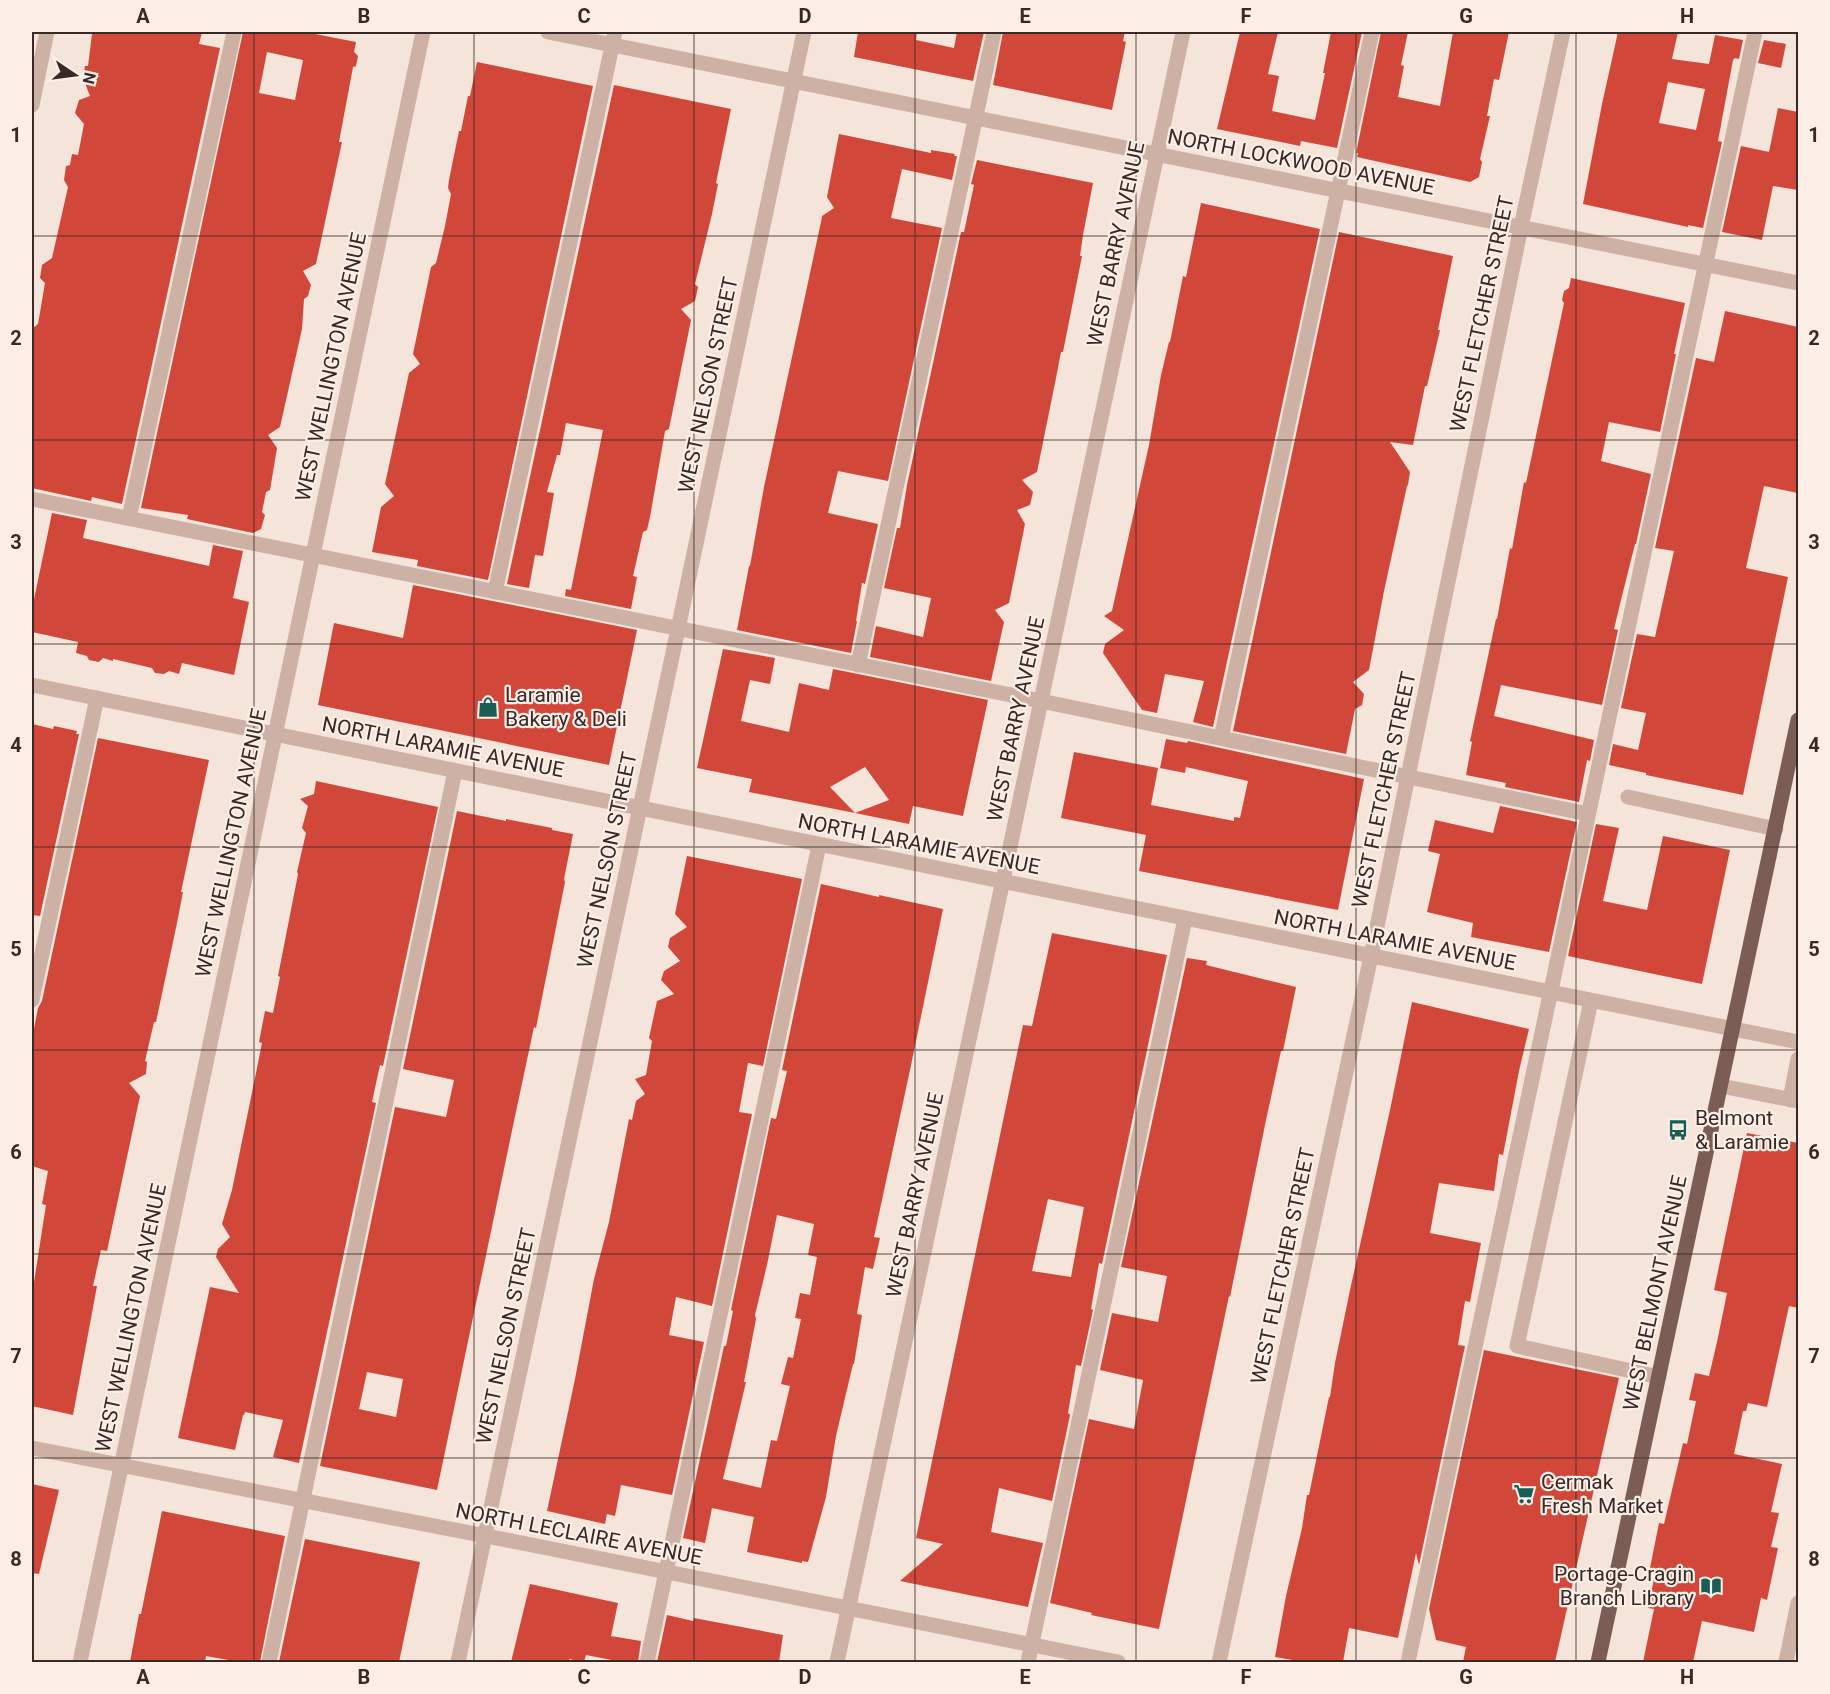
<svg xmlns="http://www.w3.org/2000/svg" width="1830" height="1694" font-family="Roboto,sans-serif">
  <rect width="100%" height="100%" fill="#f4e4da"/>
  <!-- building -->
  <g fill="#d1473a" fill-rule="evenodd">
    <path d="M102,32h100l-3,12 21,4 -98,456 -30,-7 -1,4 -59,-13v-159l6,-5 7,-41 -5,-5 2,-13 10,-7 16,-71 -4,-7 2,-14 4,-1 2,-11 6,1 6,-31 -9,-11 4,-13 11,-4 -7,-18 2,-12h3l4,-32z"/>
    <path d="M243,32h62l51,10 -2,10 4,4 -2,10 -3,1 -14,75h3l-26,122 -13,7 8,14 -3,11 -4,3 -2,30 -22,98 -12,8 9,13 -7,42 -4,2 -4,20 3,3 -4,14 -8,4 -66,-14 1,-4 -47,-7zM267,52l36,8 -8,40 -36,-7z"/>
    <path d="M858,32h59l-1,8 38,8 3,-16h27l-11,49 -119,-24z"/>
    <path d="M1003,32h122l-2,9 3,1 -14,68 -119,-25z"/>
    <path d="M1240,32h38l-10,42 11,2 -7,35 43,9 10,-47h-2l8,-41h31l-25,116 -36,-7 -1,5 -83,-17z"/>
    <path d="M1381,32h27l-7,33 3,1 -6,31 42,9 13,-74h56l-10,48 -5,-1 -7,37h3l-10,43 2,3 -3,15 -9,5 -113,-25 1,-4h-2z"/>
    <path d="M1618,32h60l-6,27 37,5 6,-29 28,5 -4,19 -4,-1 -2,2 -15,81 4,1 -19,86 -15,-3v2l-105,-23 19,-100zM1668,82l37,7 -9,41 -37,-7z"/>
    <path d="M1764,40l22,4 -5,24 -23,-5z"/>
    <path d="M477,62l116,24 -105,494 -71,-14 1,-6 -46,-8 9,-45 13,-11 -9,-12 24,-111 11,-9 -7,-10 18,-87 5,-4 9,-37 6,-32 -3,-6 1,-8 10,-49h2l7,-35h2z"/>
    <path d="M614,85l117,24 -15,74 2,1 -6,30 -17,70 3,3 -3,14 -14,8 10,11 -22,109 -4,2 -15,86 -3,13 -4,2 -10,44 4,1 -6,32 -66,-13 1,-7 5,1 32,-160 -37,-7 -6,32h-3l-10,37 7,1 -11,63 -8,-1 -6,33 -22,-4z"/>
    <path d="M1778,108l20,4v78l-25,-4 -11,54 -40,-8 19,-86 28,6z"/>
    <path d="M839,134l92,19v-3l24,4 -1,2h3l-5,24 -50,-11 -11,49 51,10 -54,253 -50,-10 -10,42 50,11 -13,60 -3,-1 -6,38h1l-6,32 -114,-23 12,-64h1l14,-79 57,-265 1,-6 12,-8 -7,-11z"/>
    <path d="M977,160l116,23 -10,52 -3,21h2l-19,96h-2l-5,26 -19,94 -15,8 11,12 -3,13 -13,5 8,14 -16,79 -14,7 9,12 -13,59 -121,-24 6,-31 47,11 8,-39 -47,-10 13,-60h3l7,-43 54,-253h3l10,-47 -3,-1z"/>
    <path d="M1201,203l119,26 -107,498 -20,-5 11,-41 -39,-7 -8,39 -15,-3 -39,-57 2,-9 19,-14 -20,-14 8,-5 37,-166 12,-70 8,-33h1l13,-66 3,1z"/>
    <path d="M1339,232l114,24 -15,74h2l-13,56h-2l-12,59 -23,-3 20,30 -2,13 -1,1 -23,105 -15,79 -16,12 11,12 -2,11 -7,4 -9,45 -113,-23z"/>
    <path d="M1571,278l114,25 -11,51h2l-16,78 -51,-10 -8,39 50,13 -15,70h-1l-15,60 -6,25 4,1 -16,75 -101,-20 -7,31 100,24 -4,21 -3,-1 -8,42 -74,-15 1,-4 -40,-8 6,-33 -2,-1 26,-122h1l13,-71 2,1 12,-67 2,1 38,-180 -2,-3 2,-9 5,-3z"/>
    <path d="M1725,311l73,16v166l-34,-7 -18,82 42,9 -45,218 -97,-20v-2l-37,-8 4,-21 25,6 8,-37 -25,-5 16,-74 18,3 19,-86 -19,-3 41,-190 18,4z"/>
    <path d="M52,513l35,7 -4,18 126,28 4,-21 30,6 -10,47 16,4 -15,73 -52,-12 -3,11 -10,-3 -5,3 -9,-1 -3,-5 -39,-9v2l-10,-3 -4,4 -10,-2 -2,-4 -11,-3 2,-11 -46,-10v-23z"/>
    <path d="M413,585l224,45 -28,135 -291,-60 16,-82 69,15z"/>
    <path d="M723,649l52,9 -5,26 -20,-4 -9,41 48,11 10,-49 30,7 4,-21 155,31 -25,116 -50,-10 -4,18 -54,-11 34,-13 -24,-33 -35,20 25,26 -106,-21 3,-13 -55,-11z"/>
    <path d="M32,724l21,5 1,-3 23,5 -1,3h3l-39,182 -8,-1z"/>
    <path d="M98,738l111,22 -28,132h2l-6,31 -21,99h-2l-9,39 2,1 -1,12 -17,9 11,13 -33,155 -6,-1 -8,36h4l-24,129 -41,-9v-111l14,-90 -4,-1 6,-33 -16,-5v-127l6,-31 4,-7z"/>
    <path d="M1166,739l21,4 1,-2 176,38 -26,131 -199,-39 7,-36 -85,-17 13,-66 84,16 -7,37 83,16v-4l6,1 8,-37 -62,-14 -1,6 -25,-5z"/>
    <path d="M316,781l122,26 -55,259 -3,-1 -8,37 4,1 -77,360 -26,-6 10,-37 -38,-8 -1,3h-1l-8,35 -57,-12 32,-151 29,6 -23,-36 2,-8 12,-12 -8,-13 10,-34 24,-117 6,-30 -3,-1 6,-31 8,2 7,-36 -2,-1 20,-102 -1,-2 9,-39 -4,-5 6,-22 -8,-7 14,-5z"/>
    <path d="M1500,806l77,16 -28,130 -78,-15 2,-14 -46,-11 13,-58 -12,-3 7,-31 58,13z"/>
    <path d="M457,811l49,10v-2l36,7 10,2v2l21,4 -9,45 1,3 -29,146 -2,-1 -20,94 -77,369 -117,-24 75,-359 51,10 8,-37 -51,-11zM367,1372l36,7 -7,38 -37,-8z"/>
    <path d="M1596,824l23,4 -16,73 44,9 16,-74 67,14 -28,134 -134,-28z"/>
    <path d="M687,856l115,23 -39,187 -15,-3 -9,49 13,2 -40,192 -36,-9 -7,38 35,7 -32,153 -51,-10 -6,31 -8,-2 -2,10 -58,-13 28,-132 19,-100 15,-57 20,-103 3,1 4,-19 9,-7 -10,-15 11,-4 6,-34 -3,-3 8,-37 17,-7 -13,-14 3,-9 16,-10 -12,-14 2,-9 17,-11 -12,-13z"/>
    <path d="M821,884l58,13v-2l64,14 -33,161 -36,167 6,1 -7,31 -8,-2 -8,47 5,1 -8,49h-1l-17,72 -10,61 -18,65 -6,-1v2l-55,-11 7,-35 -42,-9 -7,35 -22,-5 41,-192h2l7,-35 -2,-1 40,-192 5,1 11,-48 -5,-1zM777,1215l37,9 -6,31 9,2 -7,38 -10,-2 -5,25 6,1 -8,39 -5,-1 -7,27 9,2 -13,55 -6,-1 -10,48 -38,-9 23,-97h-2l12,-63 -1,-4 12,-50z"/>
    <path d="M1052,933l115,22 -65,309 -3,-1 -8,46 2,1 -12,56 -5,-1 -8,48 2,2 -18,86 -53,-13 -8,44 52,11 -15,64 -128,-26 43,-37 -27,-6 107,-513 9,1zM1048,1199l36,8 -13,70 -39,-6z"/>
    <path d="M1187,958l20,3 -1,4 90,22 -13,64h-2l-15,69 -36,177 -1,-1 -70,333 -68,-14 1,-2 -42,-10 39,-184 45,10 9,-49 -43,-10 12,-57 46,9 9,-46 -46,-9z"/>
    <path d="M1412,1002l117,27 -10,42 -16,84 -4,-1 -5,37 -55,-8 -9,50 51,10 -11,59 -5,-1 -7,44 7,1 -46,219 -3,-12 -18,85 -49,-10 -6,34h-39l-29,-5 11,-61 16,-68 5,-33h2l20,-98h1l5,-34 15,-73 40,-180z"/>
    <path d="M1747,1133l51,10v165l-9,-2 -22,101 -19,-4 -2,8h-3l-9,43 48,10 -11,48 8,1 -8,34 7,1 -11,52 -6,-2 -7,34 -52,-11 -9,41h-50l11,-53 -6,-1 7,-34 -6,-1 10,-50 5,1 19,-81 4,1 9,-43 -7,-1 6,-27 14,3 8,-34 10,-49 -13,-3z"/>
    <path d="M1484,1350l135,28 -64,284h-92l3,-15 -30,-7 -7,-31z"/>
    <path d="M32,1484l27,6 -20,84 -7,-1z"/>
    <path d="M162,1511l123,25 -25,126h-21l-33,-6 -1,6h-75l9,-48h2z"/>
    <path d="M305,1539l115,23 -21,100h-120z"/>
    <path d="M530,1584l88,19 -7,33 30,5 -3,21h-16l-36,-7 -2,7 -15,-3v3h-58z"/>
    <path d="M667,1615l26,6 1,-3 89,17 -4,27h-122z"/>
  </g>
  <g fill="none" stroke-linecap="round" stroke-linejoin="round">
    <!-- minor -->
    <g stroke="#cdb1a5" stroke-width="15">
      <path d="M548,32l1250,251"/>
      <path d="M32,105l15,-73"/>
      <path d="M32,499l1009,202 547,113"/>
      <path d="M129,518l105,-486"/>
      <path d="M495,592l120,-560"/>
      <path d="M858,665l136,-633"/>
      <path d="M32,685l1766,357"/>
      <path d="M1221,738l151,-706"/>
      <path d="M1628,797l148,32"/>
      <path d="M32,1000l65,-302"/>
      <path d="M1591,1001l-74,345 142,31"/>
      <path d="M1721,1086l77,15"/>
      <path d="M1790,1100l8,-41"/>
      <path d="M32,1448l485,94 601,120"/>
      <path d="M80,1662l343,-1630"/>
      <path d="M269,1662l186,-891"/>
      <path d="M458,1662l220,-1033 126,-597"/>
      <path d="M647,1662l172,-817"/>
      <path d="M837,1662l346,-1630"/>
      <path d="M1028,1662l157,-743"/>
      <path d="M1219,1662l152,-706 150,-729 42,-195"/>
      <path d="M1408,1662l347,-1630"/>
      <path d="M1786,1662l12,-59"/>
    </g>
    <!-- major -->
    <path stroke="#7c5d56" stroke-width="15" d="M1598,1662l200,-942"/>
  </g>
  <!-- grid -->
  <path fill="none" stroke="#382927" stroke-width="1.5" stroke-opacity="0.55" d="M254,32v1630M474,32v1630M694,32v1630M915,32v1630M1136,32v1630M1356,32v1630M1576,32v1630M32,236h1766M32,440h1766M32,644h1766M32,847h1766M32,1050h1766M32,1254h1766M32,1458h1766"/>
  <!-- icons -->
  <defs>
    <g id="shop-bare" transform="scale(1.62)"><path d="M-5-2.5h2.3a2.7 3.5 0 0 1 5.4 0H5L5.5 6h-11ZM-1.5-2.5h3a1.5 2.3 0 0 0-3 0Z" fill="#185e57" stroke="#fbefe7" stroke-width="2.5" paint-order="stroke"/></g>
    <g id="bus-bare" transform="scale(1.62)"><path d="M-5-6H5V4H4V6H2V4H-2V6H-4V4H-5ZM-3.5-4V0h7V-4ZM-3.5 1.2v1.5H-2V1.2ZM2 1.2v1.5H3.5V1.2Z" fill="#185e57" stroke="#fbefe7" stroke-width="2.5" paint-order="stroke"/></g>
    <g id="supermarket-bare" transform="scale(1.62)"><path d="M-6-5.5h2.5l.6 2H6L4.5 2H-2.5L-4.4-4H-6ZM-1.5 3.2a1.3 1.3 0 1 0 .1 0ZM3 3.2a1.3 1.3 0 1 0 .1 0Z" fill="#185e57" stroke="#fbefe7" stroke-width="2.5" paint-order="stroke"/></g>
    <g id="library-bare" transform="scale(1.62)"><path d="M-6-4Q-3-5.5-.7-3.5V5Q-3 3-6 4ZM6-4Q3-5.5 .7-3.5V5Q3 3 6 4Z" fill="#185e57" stroke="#fbefe7" stroke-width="2.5" paint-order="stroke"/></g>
  </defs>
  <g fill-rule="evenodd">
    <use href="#shop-bare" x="488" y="707"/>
    <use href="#bus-bare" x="1678" y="1130"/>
    <use href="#supermarket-bare" x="1524" y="1494"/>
    <use href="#library-bare" x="1711" y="1586"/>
  </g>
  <g text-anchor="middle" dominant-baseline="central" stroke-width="4.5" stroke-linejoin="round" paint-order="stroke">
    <!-- street labels -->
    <g font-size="21" fill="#382927" stroke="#fbefe7">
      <text transform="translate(1301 162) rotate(11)">NORTH LOCKWOOD AVENUE</text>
      <text transform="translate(1116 244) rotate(-78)">WEST BARRY AVENUE</text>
      <text transform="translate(1482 314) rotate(-78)">WEST FLETCHER STREET</text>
      <text transform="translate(331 367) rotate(-78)">WEST WELLINGTON AVENUE</text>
      <text transform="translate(708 385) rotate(-78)">WEST NELSON STREET</text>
      <text transform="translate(1016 719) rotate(-78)">WEST BARRY AVENUE</text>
      <text transform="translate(443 747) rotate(11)">NORTH LARAMIE AVENUE</text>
      <text transform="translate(1384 790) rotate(-78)">WEST FLETCHER STREET</text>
      <text transform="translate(231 843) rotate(-78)">WEST WELLINGTON AVENUE</text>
      <text transform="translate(919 844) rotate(11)">NORTH LARAMIE AVENUE</text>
      <text transform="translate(607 860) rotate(-78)">WEST NELSON STREET</text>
      <text transform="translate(1395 940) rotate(11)">NORTH LARAMIE AVENUE</text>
      <text transform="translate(915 1195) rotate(-78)">WEST BARRY AVENUE</text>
      <text transform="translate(1283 1266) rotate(-78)">WEST FLETCHER STREET</text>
      <text transform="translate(1655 1293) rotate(-78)">WEST BELMONT AVENUE</text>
      <text transform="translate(131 1318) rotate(-78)">WEST WELLINGTON AVENUE</text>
      <text transform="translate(506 1336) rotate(-78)">WEST NELSON STREET</text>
      <text transform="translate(579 1534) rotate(11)">NORTH LECLAIRE AVENUE</text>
    </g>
    <!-- poi labels -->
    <g font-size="21" fill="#382927" stroke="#fbefe7" text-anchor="start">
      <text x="505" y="695">Laramie<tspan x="505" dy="24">Bakery &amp; Deli</tspan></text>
      <text x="1695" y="1118">Belmont<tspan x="1695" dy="24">&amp; Laramie</tspan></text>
      <text x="1541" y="1482">Cermak<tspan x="1541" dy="24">Fresh Market</tspan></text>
      <text x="1694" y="1574" text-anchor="end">Portage-Cragin<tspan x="1694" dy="24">Branch Library</tspan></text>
    </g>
  </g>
  <!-- border -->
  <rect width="1830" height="1694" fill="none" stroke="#fbefe7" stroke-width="66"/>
  <!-- north arrow -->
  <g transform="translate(75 75) rotate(103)" stroke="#fbefe7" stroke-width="4.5" paint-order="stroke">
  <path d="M0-4.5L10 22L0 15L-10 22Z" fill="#382927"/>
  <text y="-9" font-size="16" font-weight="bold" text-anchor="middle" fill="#382927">N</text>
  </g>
  <rect x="33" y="33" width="1764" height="1628" fill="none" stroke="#382927" stroke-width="2"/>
  <g font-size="20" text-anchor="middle" font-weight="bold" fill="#382927">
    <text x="143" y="23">A</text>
    <text x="364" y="23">B</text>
    <text x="584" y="23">C</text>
    <text x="805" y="23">D</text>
    <text x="1025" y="23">E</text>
    <text x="1246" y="23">F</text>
    <text x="1466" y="23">G</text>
    <text x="1687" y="23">H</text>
    <text x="16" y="142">1</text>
    <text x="1814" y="142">1</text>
    <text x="16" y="345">2</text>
    <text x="1814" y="345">2</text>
    <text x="16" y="549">3</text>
    <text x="1814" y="549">3</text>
    <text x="16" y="752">4</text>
    <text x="1814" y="752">4</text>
    <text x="16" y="956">5</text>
    <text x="1814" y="956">5</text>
    <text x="16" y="1159">6</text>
    <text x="1814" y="1159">6</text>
    <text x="16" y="1363">7</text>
    <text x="1814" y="1363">7</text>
    <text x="16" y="1566">8</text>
    <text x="1814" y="1566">8</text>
    <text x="143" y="1684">A</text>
    <text x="364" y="1684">B</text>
    <text x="584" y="1684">C</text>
    <text x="805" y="1684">D</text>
    <text x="1025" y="1684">E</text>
    <text x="1246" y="1684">F</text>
    <text x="1466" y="1684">G</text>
    <text x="1687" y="1684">H</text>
  </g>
</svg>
